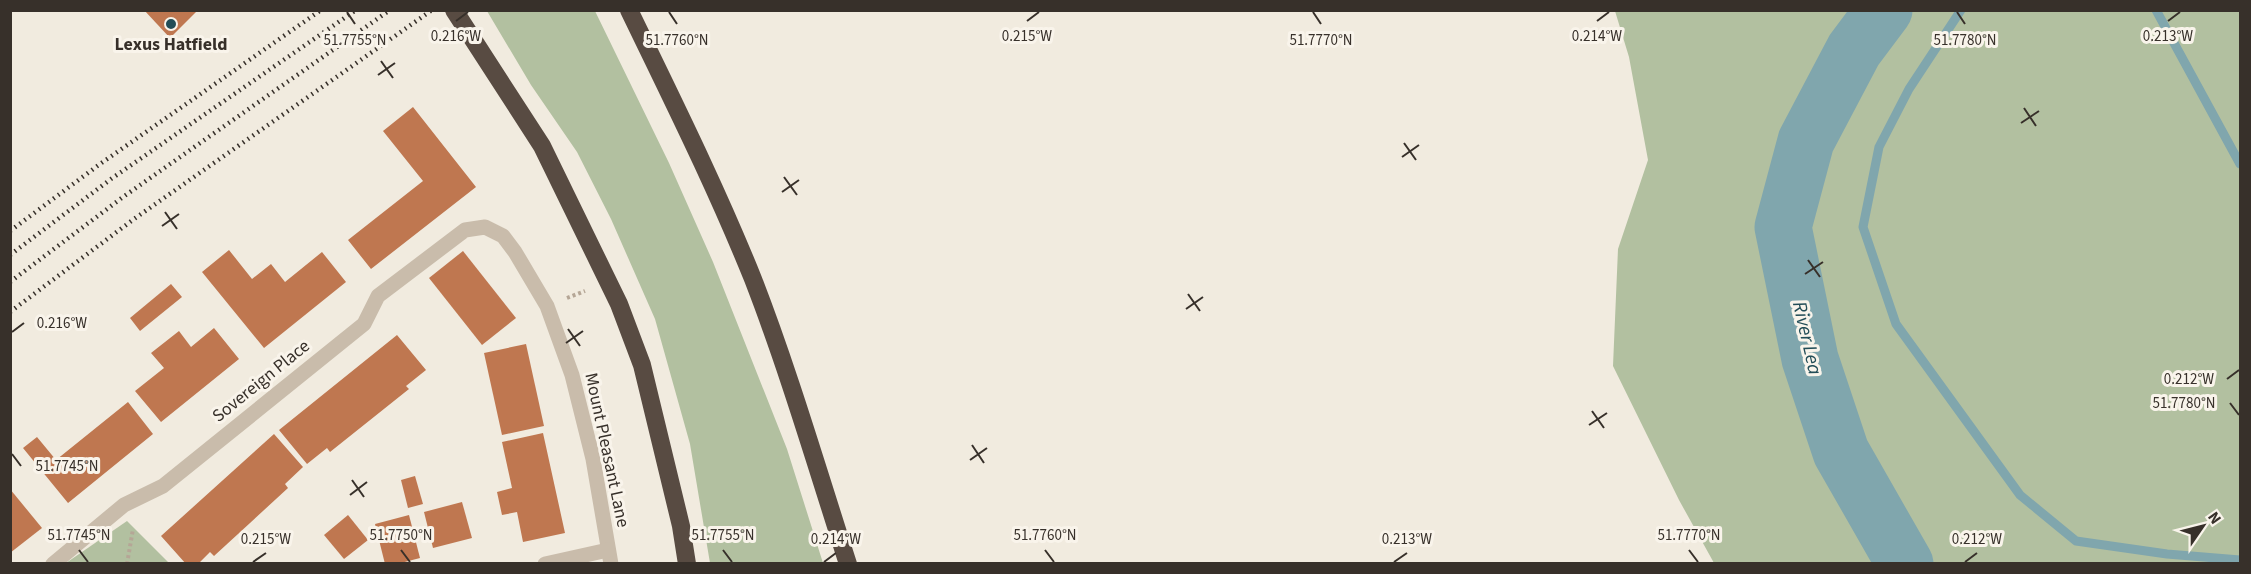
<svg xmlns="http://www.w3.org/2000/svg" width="2251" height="574" font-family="'Source Sans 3',sans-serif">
  <rect width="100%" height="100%" fill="#f1ebdf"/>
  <!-- green -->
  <g fill="#b2c0a0">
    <path d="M487,11h108l74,152 44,99 74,187 36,114h-113l-20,-119 -35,-125 -44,-100 -34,-67 -46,-67z"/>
    <path d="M1615,11h625v552h-526l-35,-63 -66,-134 5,-117 30,-89 -19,-103z"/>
    <path d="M127,521l42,42h-103z"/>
  </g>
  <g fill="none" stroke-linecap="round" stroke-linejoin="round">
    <!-- stream -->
    <g stroke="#80a6ad" stroke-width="9">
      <path d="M1961,10l-52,79 -30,58 -16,80 33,97 124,171 56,46 91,13 73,6"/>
      <path d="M2156,10l84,154"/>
    </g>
    <!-- river -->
    <path stroke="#80a6ad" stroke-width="57" d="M1884,10l-30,40 -48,91 -23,86 27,132 31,93 64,112"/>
  </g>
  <!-- building -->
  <g fill="#bf7750">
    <path d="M144,10h54l-28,28z"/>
    <path d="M413,107l63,80 -105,82 -23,-29 75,-59 -40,-50z"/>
    <path d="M229,250l23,29 19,-15 14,18 37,-30 24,30 -82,66 -62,-76z"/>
    <path d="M463,251l53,67 -34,27 -53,-67z"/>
    <path d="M171,284l11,13 -42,34 -10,-13z"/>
    <path d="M214,328l25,31 -78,63 -26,-31 29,-23 -13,-15 28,-22 12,16z"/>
    <path d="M397,335l29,35 -20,16 3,3 -79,63 -3,-4 -20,16 -28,-34z"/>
    <path d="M526,344l18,82 -42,9 -18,-82z"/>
    <path d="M128,402l25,32 -85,69 -45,-55 14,-11 19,23z"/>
    <path d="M543,433l22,100 -42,9 -6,-30 -15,3 -5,-23 15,-4 -10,-46z"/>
    <path d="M274,434l29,33 -18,17 3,4 -74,68 -4,-4 -12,12h-12l-25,-28z"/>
    <path d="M415,476l8,28 -15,4 -7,-28z"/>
    <path d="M10,489l32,39 -32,25z"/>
    <path d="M462,502l10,36 -39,10 -9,-36z"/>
    <path d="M348,515l20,25 -24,19 -20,-24z"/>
    <path d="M409,515l11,43 -23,6h-12l-10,-40z"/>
  </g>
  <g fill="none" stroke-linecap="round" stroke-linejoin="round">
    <!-- path -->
    <g stroke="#b5a696" stroke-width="4" stroke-dasharray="3 3" stroke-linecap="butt">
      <path d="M567,298l18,-7"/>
      <path d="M127,564l6,-35"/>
    </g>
    <!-- street -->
    <g stroke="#c9bcab" stroke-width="15">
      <path d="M53,564l71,-59 39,-19 201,-162 14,-28 87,-66 20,-3 18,9 12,16 32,54 25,69 21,84 18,105"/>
      <path d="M545,564l63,-14"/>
    </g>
    <!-- highway -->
    <g stroke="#584b42" stroke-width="18">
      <path d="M454,10l88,136 77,158 23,61 39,161 6,38"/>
      <path d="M629,10c43,89 87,177 124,269 36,93 64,189 95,285"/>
    </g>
    <!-- rail -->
    <g stroke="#37302a" stroke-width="4.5" stroke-dasharray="1.5 4.5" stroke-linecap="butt">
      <path d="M10,231l90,-67 221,-154"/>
      <path d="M10,255l101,-76 245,-169"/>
      <path d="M10,282l113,-85 267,-187"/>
      <path d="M10,312l124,-93 298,-209"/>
    </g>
  </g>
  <!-- ticks -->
  <path fill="none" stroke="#37302a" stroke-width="2" d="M347,12l8,12M669,12l8,12M1313,12l8,12M1957,12l8,12M456,21l12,-9M1027,21l12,-9M1597,21l12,-9M2168,21l12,-9M381,61l12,17M378,75l17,-12M2024,108l12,18M2021,123l18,-12M1404,143l12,17M1402,157l17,-12M784,177l13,18M782,192l17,-12M165,212l12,17M162,226l17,-12M1808,260l12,17M1805,274l18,-12M1188,294l12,17M1186,309l17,-12M568,329l12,17M12,332l12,-9M566,343l17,-12M2227,379l12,-9M2230,403l9,12M1592,411l12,17M1589,425l18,-12M972,445l12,18M12,454l9,12M970,460l17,-12M352,480l12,17M350,495l17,-13M79,550l9,12M401,550l9,12M723,550l9,12M1045,550l9,12M1689,550l9,12M253,562l13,-9M824,562l12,-9M1394,562l13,-9M1965,562l12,-9"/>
  <!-- markers -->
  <circle fill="#224d57" stroke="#f9f4eb" stroke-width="2" cx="171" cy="24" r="6"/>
  <g text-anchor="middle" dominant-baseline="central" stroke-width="6" stroke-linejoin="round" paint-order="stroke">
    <!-- poi labels -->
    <g font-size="18" font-weight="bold" fill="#37302a" stroke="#f9f4eb">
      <text x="171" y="44">Lexus Hatfield</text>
    </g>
    <!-- street labels -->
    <g font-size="18" fill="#37302a" stroke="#f9f4eb">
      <text transform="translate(261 381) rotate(-39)">Sovereign Place</text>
      <text transform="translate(607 450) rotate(78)">Mount Pleasant Lane</text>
    </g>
    <!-- water labels -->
    <g font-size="20" font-style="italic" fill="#224d57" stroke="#f9f4eb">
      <text transform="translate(1807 338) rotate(77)">River Lea</text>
    </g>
  </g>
  <g font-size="15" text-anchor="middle" fill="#37302a" stroke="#f9f4eb" stroke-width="6" stroke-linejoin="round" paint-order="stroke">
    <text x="456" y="41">0.216°W</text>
    <text x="1027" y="41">0.215°W</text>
    <text x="1597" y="41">0.214°W</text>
    <text x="2168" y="41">0.213°W</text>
    <text x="355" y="45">51.7755°N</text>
    <text x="677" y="45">51.7760°N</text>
    <text x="1321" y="45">51.7770°N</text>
    <text x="1965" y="45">51.7780°N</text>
    <text x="62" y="328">0.216°W</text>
    <text x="2189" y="384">0.212°W</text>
    <text x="2184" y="408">51.7780°N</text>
    <text x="67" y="471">51.7745°N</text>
    <text x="79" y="540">51.7745°N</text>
    <text x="401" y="540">51.7750°N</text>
    <text x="723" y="540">51.7755°N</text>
    <text x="1045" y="540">51.7760°N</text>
    <text x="1689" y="540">51.7770°N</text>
    <text x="266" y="544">0.215°W</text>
    <text x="836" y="544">0.214°W</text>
    <text x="1407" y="544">0.213°W</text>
    <text x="1977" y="544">0.212°W</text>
  </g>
  <!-- border -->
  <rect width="2251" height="574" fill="none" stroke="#37302a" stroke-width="24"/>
  <!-- north arrow -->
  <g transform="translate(2203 526) rotate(55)" stroke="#f9f4eb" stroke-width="4.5" paint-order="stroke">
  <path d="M0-4.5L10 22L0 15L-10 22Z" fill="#37302a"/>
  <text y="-9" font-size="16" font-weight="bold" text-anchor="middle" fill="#37302a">N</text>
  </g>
</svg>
